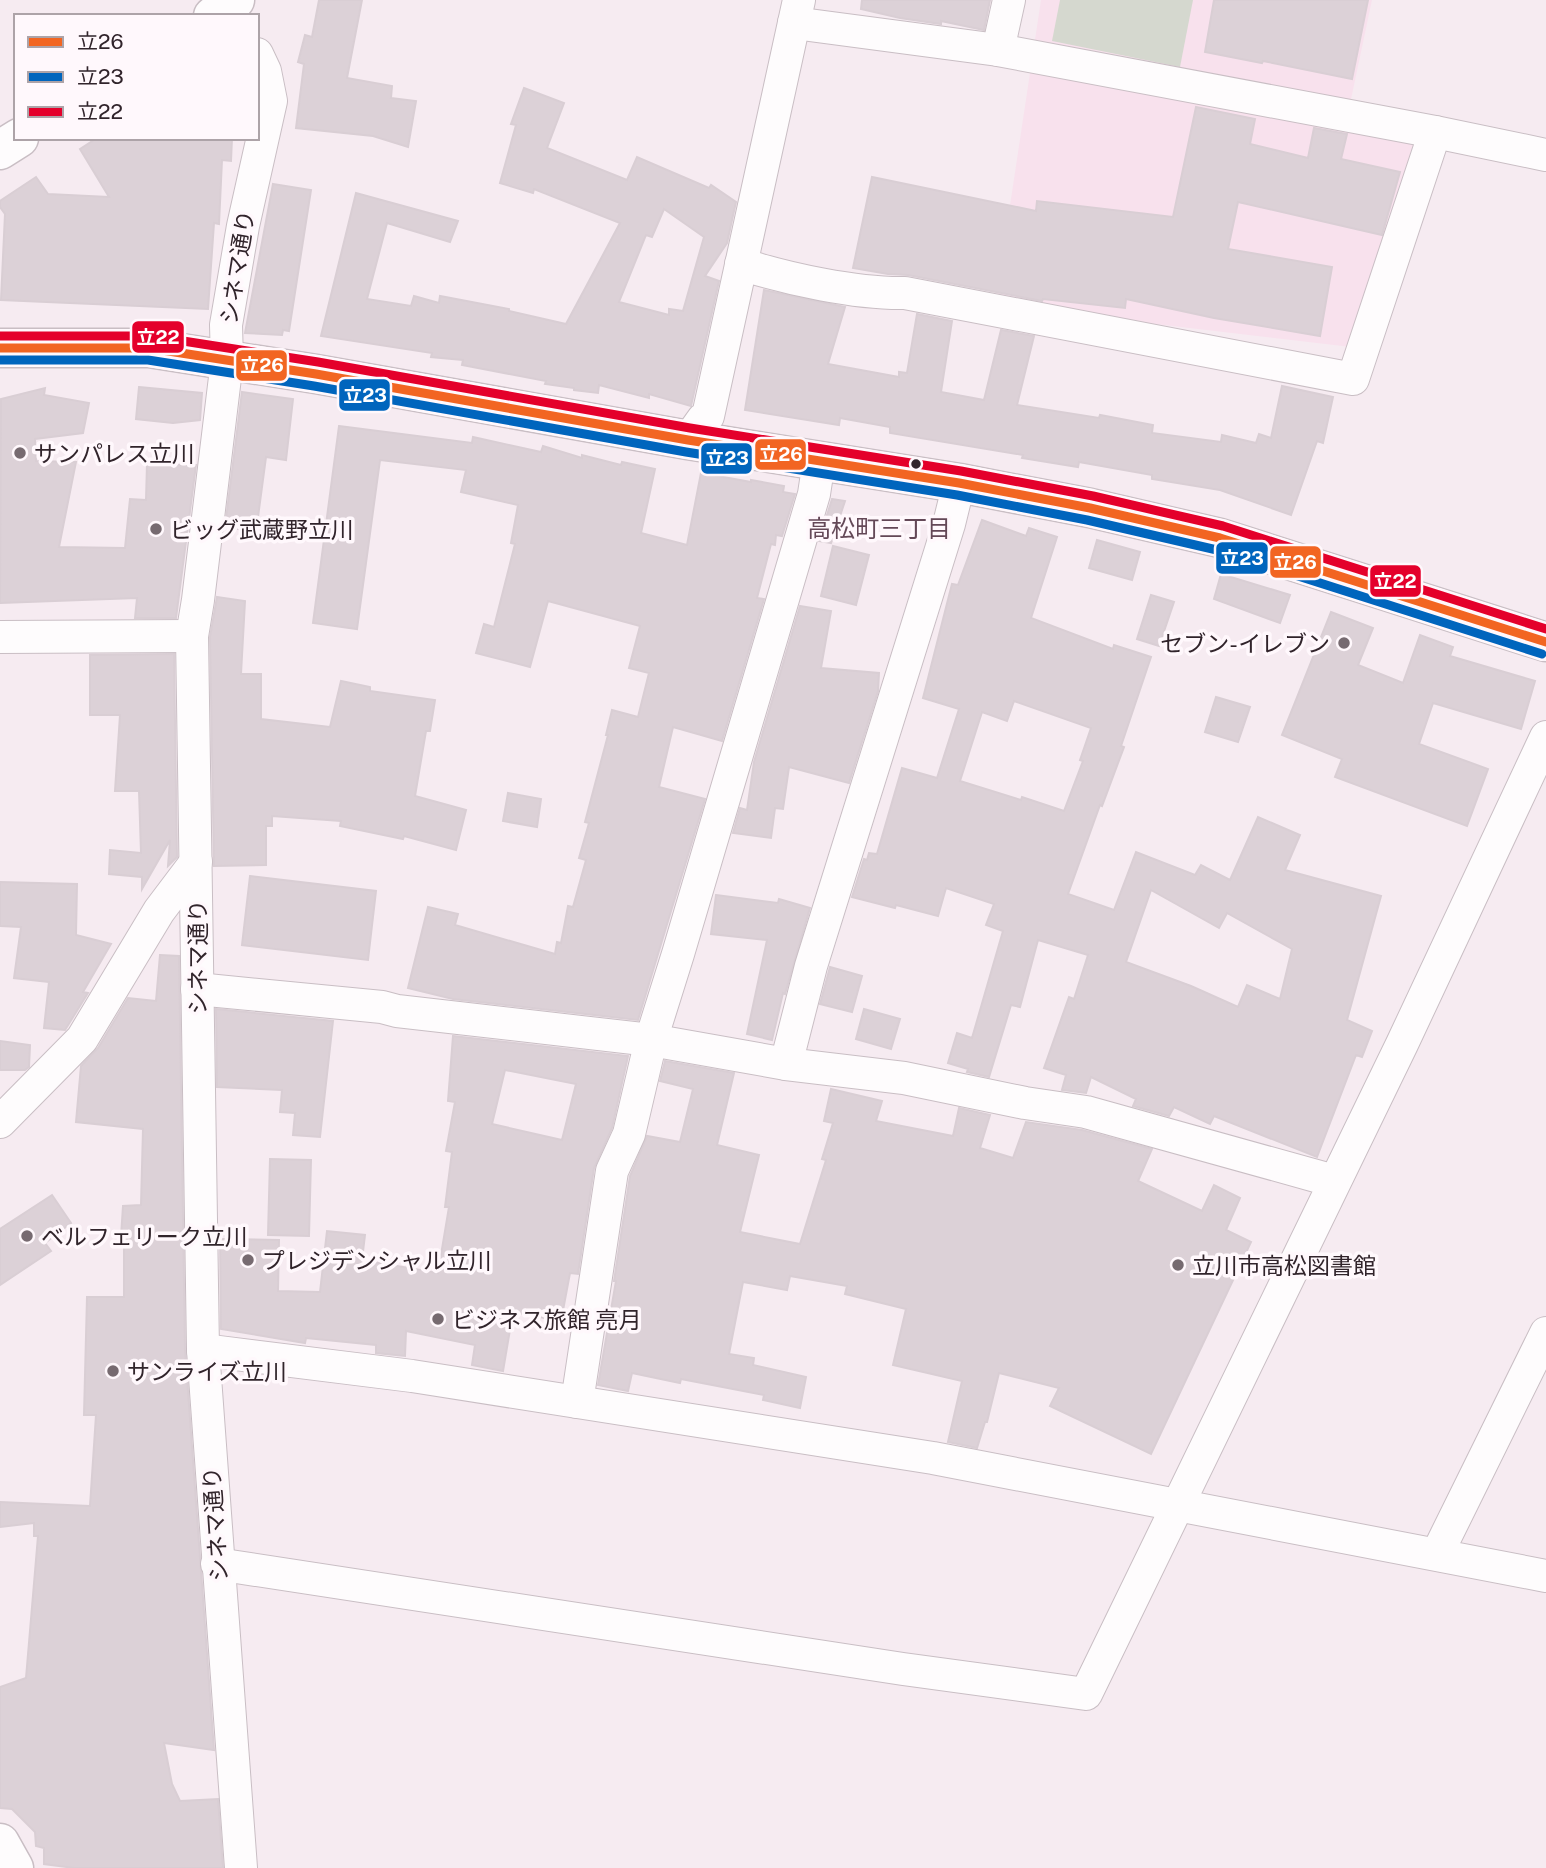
<svg xmlns="http://www.w3.org/2000/svg" width="1546" height="1868" font-family="'Public Sans','Noto Sans JP',sans-serif">
  <rect width="100%" height="100%" fill="#f6ebf1"/>
  <!-- built -->
  <path fill="#f8e1ed" d="M1041,0h331l-26,123 70,16 -65,208 -356,-42z"/>
  <!-- green -->
  <path fill="#d5d8cf" d="M1060,0h133l-13,67 -128,-26z"/>
  <!-- building -->
  <g fill="#dcd1d7" stroke="#d9ced4" stroke-width="2" fill-rule="evenodd">
    <path d="M319,0h43l-15,78 45,8 -1,12 25,3 -8,46 -35,-11 -77,-8 8,-64 -6,-2 7,-27 7,2z"/>
    <path d="M862,0h128l-6,30 -43,-9v3l-41,-6 -39,-9z"/>
    <path d="M1214,0h154l-16,79 -89,-18 -1,2 -57,-11z"/>
    <path d="M524,88l40,15 -17,45 80,32 10,-23 72,31 2,-3 25,17 -9,41 -22,33 14,5 -28,125 -42,-12v4l-50,-13 -1,8 -24,-3v-2l-29,-4 1,-3 -84,-16 1,-5 -32,-3 1,-4 -111,-17 35,-143 102,28 -8,21 -63,-19 -20,76 44,7 3,-10 25,7 1,-7 69,13v2l57,13 54,-101 -86,-34 -1,4 -33,-10 16,-58 -5,-1zM664,209l40,28 -21,74 -14,-2v6l-50,-13 27,-67 6,2z"/>
    <path d="M1196,107l59,12 -5,25 58,14 6,-30 33,6 -6,25 59,13 -18,63 -144,-33 -10,47 104,18 -12,69 -106,-18 -88,-19 -1,9 -82,-9 -1,2 -134,-26 -20,-1 -35,-6 19,-91 164,34 1,-10 136,16z"/>
    <path d="M97,138h135l-1,23 -9,-1 -3,64 -5,-1 -6,86 -207,-9 4,-86 -5,-7v-6l36,-24 12,17 61,3 -29,-48z"/>
    <path d="M273,184l38,6 -22,141 -6,-1 -1,5 -37,-2z"/>
    <path d="M764,290l81,17 -17,57 71,13v-5l8,1 10,-59 35,7 -11,71 43,8 17,-70 33,6 -17,69 82,13 1,-3 53,10 -1,8 69,9 1,-7 34,8 3,-9 12,4 11,-52 51,11 -10,46 -6,-2 -26,74 -71,-25 -68,-11v-4l-73,-13 -1,5 -56,-9 1,-3 -133,-22v-6l-50,-9 -1,7 -94,-15z"/>
    <path d="M139,387l63,6 -2,27 -27,3 -37,-4z"/>
    <path d="M45,388l-1,7 45,8 -6,30 -48,6 1,22 40,1 -17,85 66,1 5,-49 16,1 1,-36 49,1 -20,153h-41l2,-20 -137,5 1,-204z"/>
    <path d="M242,392l51,7 -7,61 -20,-3 -10,75 -31,-5z"/>
    <path d="M339,426l133,17 1,-6 68,15 2,-6 39,12v-3l39,10 1,-3 33,7 -14,64 46,12 14,-72 50,9v-2l33,6 -1,6 12,2 -13,42 -6,-1 -1,10 -4,-1 -14,54 7,1 -42,142 -49,-14 -14,60 46,12 -67,221 -185,-21 -45,-11 20,-81 30,7 -3,11 100,29 2,-12 4,1 7,-37 5,1 13,-47 -7,-2 10,-35 -4,-1 23,-87h-2l6,-25 26,7 11,-44 -20,-5 11,-42 -92,-25 -18,66 -54,-14 8,-29 10,3 21,-83 -4,-1 7,-38 -57,-13 5,-22 -86,-10 -23,169 -44,-6z"/>
    <path d="M832,499l13,2 -14,42 -12,-2z"/>
    <path d="M982,520l44,16 3,-8 28,9 -26,81 82,31 1,-4 37,12 -30,89 3,1 -22,59 -2,-1 -32,89 46,16 22,-58 59,23 6,-10 29,15 28,-63 42,18 -15,35 96,26 -34,124 25,11 -10,26 -6,-2 -39,102 -103,-41 -4,8 -36,-17 -5,9 -36,-10 3,-7 -45,-22 -5,16 -24,-3 4,-15 -22,-7 25,-71 5,2 14,-44 -50,-15 -18,67 -9,-2 -22,72 -22,-5 1,-3 -20,-6 9,-30 15,5 31,-107 -17,-6 8,-21 -48,-16 -8,28 -42,-11 -1,3 -43,-11 12,-38 3,1 2,-7 8,1 25,-86 35,10 22,-69 -36,-11 29,-114 6,1zM1014,701l77,27 -11,32 3,1 -19,50 -42,-14 -1,3 -61,-19 22,-69 25,9zM1151,890l68,38 8,-15 65,36 -12,50 -33,-14 -9,22 -47,-21 -65,-24z"/>
    <path d="M1097,540l43,12 -8,28 -43,-12z"/>
    <path d="M833,546l36,9 -13,50 -35,-9z"/>
    <path d="M1221,574l69,21 -10,28 -66,-24z"/>
    <path d="M1151,595l23,7 -15,44 -22,-7z"/>
    <path d="M217,597l28,4 -4,73h20v45l69,8 11,-46 29,6v4l65,9 -5,31h-4l-11,65 51,14 -10,40 -52,-14 -1,3 -63,-13 1,-5 -69,-5v10h-6v39l-52,1 -4,-229z"/>
    <path d="M800,606l31,5 -10,57 58,5 -1,18 -29,92 -60,-16 -6,42 -8,-1 -4,30 -38,-5 7,-25 7,2 7,-48z"/>
    <path d="M1331,612l42,16 -15,37 45,18 17,-48 33,12 -3,9 85,25 -14,48 -88,-26 -14,41 69,25 -21,57 -132,-49 7,-18 -60,-24z"/>
    <path d="M174,654l3,203 -9,9 2,-26 -28,49v-12l-33,-3 1,-24 31,3 -2,-62h-24l5,-76h-30v-60z"/>
    <path d="M1216,697l34,10 -12,35 -33,-10z"/>
    <path d="M508,793l33,6 -4,28 -34,-6z"/>
    <path d="M250,876l126,15 -8,69 -126,-15z"/>
    <path d="M0,882l77,2 -1,51 35,9 -28,48 5,1 -23,37 -21,-2 5,-46 -35,-4 7,-51 -21,-1z"/>
    <path d="M716,895l62,8 1,-4 31,9 -25,86 -2,-1 -11,47 -25,-6 20,-94 -56,-6z"/>
    <path d="M160,955l19,1 6,394 29,400 -50,-7 8,41 8,17 38,-2 5,69h-149l-30,-4v-16l-8,-2 -1,-14 -23,-23 -12,-1v-121l26,-9 12,-142h-4v-13l-34,4v-25l90,4 6,-91h-12l3,-118h37v-60h-3l2,-31 18,-1 2,-76 -67,-7 5,-56 17,-18 30,-50 28,3z"/>
    <path d="M830,967l32,9 -10,36 -32,-8z"/>
    <path d="M216,1009l117,12 -13,116 -27,-2 2,-22 -15,-1 2,-22 -65,-3z"/>
    <path d="M864,1009l36,10 -9,30 -35,-10z"/>
    <path d="M453,1036l175,20 -16,72 -18,40 -16,106 -8,-1 -9,48 -48,-9 -10,59 -31,-6 3,-20 -69,-14 -1,25 -29,-3v-8l-70,-7 -1,5 -84,-14 -1,-90 59,1 -1,51 42,1 7,-61 38,4 -3,25 76,13 11,-66h-4l7,-55 -6,-1 9,-49 -7,-1zM505,1070l71,14 -14,56 -70,-16z"/>
    <path d="M0,1041l30,4 -1,22 -4,3h-25z"/>
    <path d="M665,1061l69,12 -17,72 42,10 -19,77 60,12 26,-84 -4,-1 11,-36 -9,-2 7,-32 51,12 -6,20 77,15 6,-28 31,7 -10,33 33,10 13,-36 56,8 70,19 -14,32 64,30 12,-26 26,13 -14,32 25,12 -100,212 -101,-48 9,-18 -60,-15 -12,49h-2l-8,26 -29,-6 14,-61 -69,-16 13,-56 -61,-15 2,-8 -57,-10 -3,14 -44,-8 -14,72 25,4 -1,7 53,12 -6,31 -37,-8 1,-5 -83,-16 -1,4 -48,-10 -4,18 -30,-6 18,-104h-2l16,-105 17,-40 33,6 13,-53 -33,-8z"/>
    <path d="M270,1159l41,1 -2,76 -41,-1z"/>
    <path d="M52,1195l19,28 -26,20 6,8 -51,34v-56z"/>
  </g>
  <g fill="none" stroke-linecap="round" stroke-linejoin="round">
    <!-- minor casing -->
    <g stroke="#c9bec4" stroke-width="34">
      <g id="minor">
        <path d="M794,23l204,27 437,82 111,23"/>
        <path d="M998,50l11,-50"/>
        <path d="M741,264c46,15 116,30 164,29l448,86 82,-247"/>
        <path d="M688,440l15,-21 5,-3 91,-416"/>
        <path d="M0,637l192,-1"/>
        <path d="M197,989l185,18 15,4 254,29 135,24 118,14 121,25 61,9 248,69"/>
        <path d="M786,1064l25,-98 138,-442 10,-41"/>
        <path d="M0,1122l82,-83 77,-128 37,-49"/>
        <path d="M203,1350l209,26 521,82 613,118"/>
        <path d="M577,1402l35,-231 17,-37 22,-94 27,-86 136,-460 5,-33"/>
        <path d="M1437,1554l109,-221"/>
        <path d="M217,1564l686,105 183,25 316,-650 144,-307"/>
        <path d="M241,1868l-38,-518 -11,-714 6,-36 29,-239 -1,-36 17,-99 28,-125 -6,-30 -8,-17"/>
      </g>
    </g>
    <!-- tertiary casing -->
    <g stroke="#c9bec4" stroke-width="41">
      <g id="tertiary">
        <path d="M213,16l22,-16"/>
        <path d="M0,150l19,-12"/>
        <path d="M0,1843l14,25"/>
      </g>
    </g>
    <!-- primary casing -->
    <g stroke="#c9bec4" stroke-width="41">
      <path id="primary" d="M0,348h149l167,26 372,66 271,43 131,25 130,30 326,104"/>
    </g>
    <!-- minor -->
    <use href="#minor" stroke="#fefcfd" stroke-width="32"/>
    <!-- tertiary -->
    <use href="#tertiary" stroke="#fefcfd" stroke-width="38"/>
    <!-- primary -->
    <use href="#primary" stroke="#fefcfd" stroke-width="38"/>
    <!-- bus-1 casing -->
    <g stroke="#fff8fc" stroke-width="14">
      <path id="bus-1" d="M0,348h149l167,26 372,66 271,43 131,25 130,30 326,104"/>
    </g>
    <!-- bus-2 casing -->
    <g stroke="#fff8fc" stroke-width="14">
      <path id="bus-2" d="M0,360h148l166,26 372,66 271,43 130,25 130,30 325,104"/>
    </g>
    <!-- bus-3 casing -->
    <g stroke="#fff8fc" stroke-width="14">
      <path id="bus-3" d="M0,336h151l167,26 372,66 271,43 132,25 130,30 323,103"/>
    </g>
    <!-- bus-1 -->
    <use href="#bus-1" stroke="#f26522" stroke-width="9"/>
    <!-- bus-2 -->
    <use href="#bus-2" stroke="#0065bd" stroke-width="9"/>
    <!-- bus-3 -->
    <use href="#bus-3" stroke="#e4002b" stroke-width="9"/>
  </g>
  <!-- markers -->
  <g fill="#766a70" stroke="#fff8fc" stroke-width="2.5">
    <circle cx="20" cy="453" r="7"/>
    <circle cx="156" cy="529" r="7"/>
    <circle cx="1344" cy="643" r="7"/>
    <circle cx="27" cy="1236" r="7"/>
    <circle cx="248" cy="1260" r="7"/>
    <circle cx="1178" cy="1265" r="7"/>
    <circle cx="438" cy="1319" r="7"/>
    <circle cx="113" cy="1371" r="7"/>
  </g>
  <circle fill="#31242b" stroke="#fff8fc" stroke-width="2.5" cx="916" cy="464" r="6"/>
  <g text-anchor="middle" dominant-baseline="central" stroke-width="7" stroke-linejoin="round" paint-order="stroke">
    <!-- street labels -->
    <g font-size="23" fill="#31242b" stroke="#fff8fc">
      <text transform="translate(237 267) rotate(-81)">シネマ通り</text>
      <text transform="translate(197 957) rotate(-90)">シネマ通り</text>
      <text transform="translate(215 1524) rotate(-94)">シネマ通り</text>
    </g>
    <!-- poi labels -->
    <g font-size="23" fill="#31242b" stroke="#fff8fc" text-anchor="start">
      <text x="34" y="453">サンパレス立川</text>
      <text x="170" y="529">ビッグ武蔵野立川</text>
      <text x="1330" y="643" text-anchor="end">セブン-イレブン</text>
      <text x="41" y="1236">ベルフェリーク立川</text>
      <text x="262" y="1260">プレジデンシャル立川</text>
      <text x="1192" y="1265">立川市高松図書館</text>
      <text x="452" y="1319">ビジネス旅館 亮月</text>
      <text x="127" y="1371">サンライズ立川</text>
    </g>
    <!-- neighbourhood labels -->
    <g font-size="24" fill="#644857" stroke="#fff8fc">
      <text x="879" y="528">高松町三丁目</text>
    </g>
  </g>
  <g stroke="#fff8fc" stroke-width="2.5">
    <rect x="131" y="320" width="54" height="34" rx="7" fill="#e4002b"/>
    <rect x="235" y="349" width="53" height="33" rx="7" fill="#f26522"/>
    <rect x="338" y="378" width="53" height="34" rx="7" fill="#0065bd"/>
    <rect x="754" y="438" width="53" height="33" rx="7" fill="#f26522"/>
    <rect x="700" y="442" width="53" height="33" rx="7" fill="#0065bd"/>
    <rect x="1215" y="541" width="54" height="34" rx="7" fill="#0065bd"/>
    <rect x="1269" y="545" width="53" height="34" rx="7" fill="#f26522"/>
    <rect x="1369" y="564" width="53" height="34" rx="7" fill="#e4002b"/>
  </g>
  <g font-size="19" text-anchor="middle" font-weight="bold" fill="#fff">
    <text x="158" y="344">立22</text>
    <text x="262" y="372">立26</text>
    <text x="365" y="402">立23</text>
    <text x="781" y="461">立26</text>
    <text x="727" y="465">立23</text>
    <text x="1242" y="565">立23</text>
    <text x="1295" y="569">立26</text>
    <text x="1395" y="588">立22</text>
  </g>
  <!-- legend -->
  <rect x="14" y="14" width="245" height="126" fill="#fff8fc" stroke="#ada3a8" stroke-width="2"/>
  <rect x="28" y="37" width="35" height="10" fill="#f26522" stroke="#ada3a8" stroke-width="2"/>
  <text x="77" y="49" font-size="21" fill="#31242b">立26</text>
  <rect x="28" y="72" width="35" height="10" fill="#0065bd" stroke="#ada3a8" stroke-width="2"/>
  <text x="77" y="84" font-size="21" fill="#31242b">立23</text>
  <rect x="28" y="107" width="35" height="10" fill="#e4002b" stroke="#ada3a8" stroke-width="2"/>
  <text x="77" y="119" font-size="21" fill="#31242b">立22</text>
</svg>
